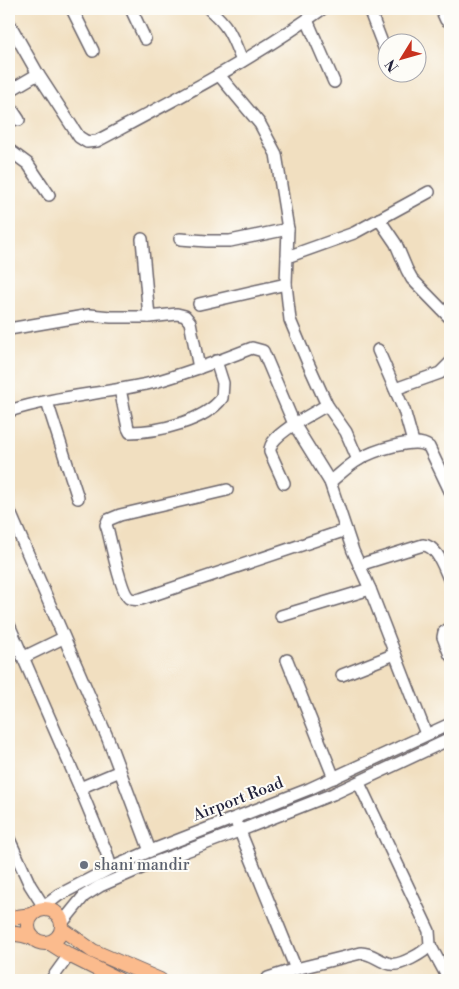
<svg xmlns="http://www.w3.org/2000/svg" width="459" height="989" font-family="'Libre Bodoni',serif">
  <rect width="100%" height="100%" fill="#fdfcf7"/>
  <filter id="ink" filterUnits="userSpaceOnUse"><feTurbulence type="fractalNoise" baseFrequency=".02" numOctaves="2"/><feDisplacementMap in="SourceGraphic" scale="10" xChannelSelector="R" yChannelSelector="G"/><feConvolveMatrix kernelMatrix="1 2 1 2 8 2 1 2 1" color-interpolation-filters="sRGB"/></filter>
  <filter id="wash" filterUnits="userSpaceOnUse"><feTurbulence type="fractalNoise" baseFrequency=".0096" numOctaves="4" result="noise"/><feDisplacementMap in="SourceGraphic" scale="20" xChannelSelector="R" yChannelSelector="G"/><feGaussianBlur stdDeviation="1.12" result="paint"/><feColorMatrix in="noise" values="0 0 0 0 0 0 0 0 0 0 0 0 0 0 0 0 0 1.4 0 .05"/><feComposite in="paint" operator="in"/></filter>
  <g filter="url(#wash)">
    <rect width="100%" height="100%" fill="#f1dfc0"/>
  </g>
  <g filter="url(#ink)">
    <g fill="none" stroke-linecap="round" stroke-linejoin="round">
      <!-- minor casing -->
      <g stroke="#6a646a" stroke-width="14">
        <g id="minor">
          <path d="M72,9l21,42"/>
          <path d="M131,9l14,30"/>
          <path d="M209,9c21,18 23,28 33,52"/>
          <path d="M369,9l17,44"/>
          <path d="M441,9l5,11"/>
          <path d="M307,20l27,62"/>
          <path d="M9,23l29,51 41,63 8,5 10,-1c77,-41 155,-81 225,-132"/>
          <path d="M219,75l41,49 16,30 12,75 -2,55 4,36 18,43 19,42 19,27 12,28"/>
          <path d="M9,91l29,-17"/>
          <path d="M9,105l10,15"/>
          <path d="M9,150l19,14 21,31"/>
          <path d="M379,219l17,25 11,26 5,9 38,39"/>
          <path d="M142,239l7,78"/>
          <path d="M180,239l27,2h23l58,-12"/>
          <path d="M287,257l67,-24 75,-41"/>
          <path d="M199,304l87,-20"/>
          <path d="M9,329l81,-14 21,2h38l28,-3 8,2 5,6 9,46"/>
          <path d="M378,350l26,60 9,32"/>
          <path d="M120,389l8,39 2,4c28,0 75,-11 92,-34l1,-15 -7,-22"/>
          <path d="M395,389l45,-16 10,-10"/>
          <path d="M47,402l31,96"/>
          <path d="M327,405l-33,19 36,58 23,69 17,38 56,145"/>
          <path d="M9,411c46,-15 95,-17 142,-28 34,-9 68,-22 101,-35l11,3 31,73c-9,7 -25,16 -24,28l14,31"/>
          <path d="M330,482c9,-7 18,-16 28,-22 14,-9 58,-24 71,-13l21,44"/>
          <path d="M227,490l-107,25 -12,5 -2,5 2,6c3,12 13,61 21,67 3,2 7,2 12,1l205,-69"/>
          <path d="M9,510l99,229 42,112"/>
          <path d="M359,565l64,-20c15,1 21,24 27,36"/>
          <path d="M281,616l89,-27"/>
          <path d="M9,625l71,163 26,63 5,17"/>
          <path d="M450,628l-6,4 -1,5 7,18"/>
          <path d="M24,657l39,-19"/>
          <path d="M287,660l47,118"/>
          <path d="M342,675l53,-21"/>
          <path d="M80,788l40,-17"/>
          <path d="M237,824l59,145"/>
          <path d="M9,839l21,46 14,22"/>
          <path d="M40,910l19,-15 52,-27 39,-17 159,-62 141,-65"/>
          <path d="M62,923l22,-27 16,-10 46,-20 93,-35 94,-37 117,-55"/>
          <path d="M430,945l19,35"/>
          <path d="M268,978l28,-9 65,-16c12,0 18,9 30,11 9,2 33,-11 39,-19l-1,-14 -70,-148"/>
          <path d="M51,980l18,-25"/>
        </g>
      </g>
      <!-- major casing -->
      <g stroke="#6a646a" stroke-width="16">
        <g id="major">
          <circle cx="45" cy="926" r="17"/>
          <path d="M9,918l23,-3"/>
          <path d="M62,929l31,22 67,29"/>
          <path d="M9,933l14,2 10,3"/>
          <path d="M50,943l19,12 50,25"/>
        </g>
      </g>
      <!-- minor -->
      <use href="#minor" stroke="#fff" stroke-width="11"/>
      <!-- major -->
      <use href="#major" stroke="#fbbb8d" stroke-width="14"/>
    </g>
  </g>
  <!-- markers -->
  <circle fill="#6b7280" stroke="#fdfcf7" stroke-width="2" cx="84" cy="865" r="5"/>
  <g text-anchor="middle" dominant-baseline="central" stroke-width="4" stroke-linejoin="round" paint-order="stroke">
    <!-- street labels -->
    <g font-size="16" fill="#22223b" stroke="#fdfcf7">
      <text transform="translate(238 799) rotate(-21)">Airport Road</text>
    </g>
    <!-- worship labels -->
    <g font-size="16" fill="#5b616d" stroke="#fdfcf7" text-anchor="start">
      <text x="94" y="865">shani mandir</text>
    </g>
  </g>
  <!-- margin -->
  <rect width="459" height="989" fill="none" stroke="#fdfcf7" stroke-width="30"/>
  <!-- north arrow -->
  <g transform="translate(402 58) rotate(233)"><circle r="24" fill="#fdfcf7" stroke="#a5a5ac"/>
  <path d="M0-4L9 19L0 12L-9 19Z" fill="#c8321e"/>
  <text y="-8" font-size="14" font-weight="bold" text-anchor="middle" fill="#22223b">N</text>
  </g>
</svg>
